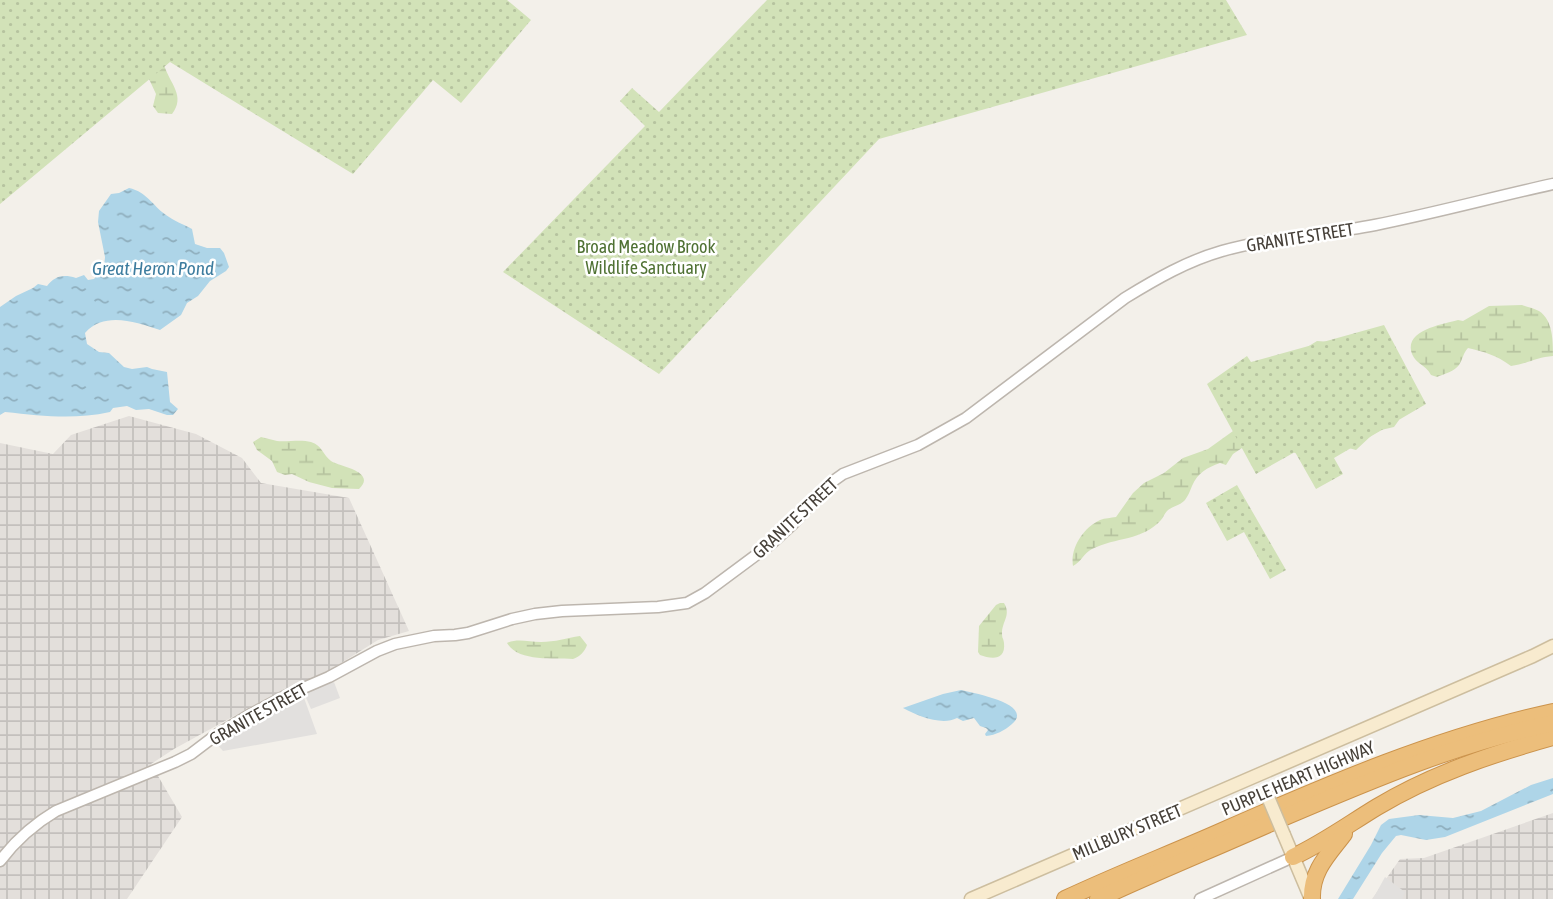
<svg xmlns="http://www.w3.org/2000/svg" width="1553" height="899" font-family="'Asap Condensed',sans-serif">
  <defs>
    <pattern id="industrial-grid" width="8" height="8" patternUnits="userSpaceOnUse" patternTransform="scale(1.75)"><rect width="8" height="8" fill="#e3dfdb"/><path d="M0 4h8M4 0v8" fill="none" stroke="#c4c0bd"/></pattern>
    <pattern id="wetland-marsh" width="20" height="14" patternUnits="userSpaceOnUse" patternTransform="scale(1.75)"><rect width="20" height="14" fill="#d2e2b8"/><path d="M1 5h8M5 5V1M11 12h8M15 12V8" fill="none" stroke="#b6c39f"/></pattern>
    <pattern id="park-dots" width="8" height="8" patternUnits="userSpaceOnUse" patternTransform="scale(1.75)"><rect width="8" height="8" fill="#d2e2b8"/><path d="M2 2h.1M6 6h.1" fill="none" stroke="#b6c39f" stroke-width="1.8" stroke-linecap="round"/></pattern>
    <pattern id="water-ripples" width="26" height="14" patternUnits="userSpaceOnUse" patternTransform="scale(1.75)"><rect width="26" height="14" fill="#aed5e8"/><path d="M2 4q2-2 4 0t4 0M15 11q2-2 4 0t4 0" fill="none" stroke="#8faebd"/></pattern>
  </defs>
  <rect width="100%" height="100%" fill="#f3f0ea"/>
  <!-- industrial -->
  <g fill="url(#industrial-grid)">
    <path d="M129,416l67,18 46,24 19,25 88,15 60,133 -31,9 -48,30 -63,28 -93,51 -23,15 31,53 -55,82h-127v-456l53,11 18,-19z"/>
    <path d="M1553,813v86h-181l28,-40 24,-1z"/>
  </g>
  <!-- wetland -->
  <g fill="url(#wetland-marsh)">
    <path d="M164,65c6,19 22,31 8,49l-14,-1 -5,-7 3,-12 -7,-15z"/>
    <path d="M1522,305c6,2 12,3 17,6 14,9 14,30 14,45 -16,1 -26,8 -42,10 -15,-11 -26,-14 -43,-18 -5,5 -5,11 -9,17 -4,6 -15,9 -22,12l-6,-2c-6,-11 -15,-11 -19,-21 -9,-24 32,-30 46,-34l5,1 26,-15z"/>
    <path d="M1317,341l14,1 68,67v11l-5,7 -13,3 -9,5 -16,15 -11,-3 -39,10 -38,-14 -26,5 -9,6 -7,11 -6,-2c-13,5 -22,9 -28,23 -2,5 -4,10 -7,14 -5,6 -13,6 -18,11 -3,3 -4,7 -6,9 -19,21 -45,17 -69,29 -8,4 -11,13 -19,17 -3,-18 10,-38 27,-46 5,-2 11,-2 16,-3l17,-24 11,-10 20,-10 19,-15 25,-9 32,-23 56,-72z"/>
    <path d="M261,437c5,1 11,3 16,4 11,1 24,-2 34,1 11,3 12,13 20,19 6,5 47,10 28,28l-27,-1 -23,-6 -17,-8 -7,1 -8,-3 -5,-11 -15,-11 -4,-8z"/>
    <path d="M1000,603h4c7,12 -1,17 -2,29 0,8 1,4 2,11 2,18 -13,16 -24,12l-2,-3 1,-26 17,-21z"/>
    <path d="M580,636l7,9c-2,6 -7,12 -14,14 -20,-1 -55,3 -66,-16 11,-5 21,-1 34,-1 14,0 26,-4 39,-6z"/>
  </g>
  <!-- park -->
  <g fill="url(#park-dots)">
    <path d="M0,0h507l24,20 -70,83 -28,-23 -80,94 -183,-112 -170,142z"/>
    <path d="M767,0h459l21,35 -368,104 -220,235 -156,-102 142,-146 -25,-25 12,-13 27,24z"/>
    <path d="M1384,325l42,79 -92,54 9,16 -27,15 -21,-37 -39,22 -49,-90 40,-28 4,6z"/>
    <path d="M1237,485l49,85 -16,9 -26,-47 -17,9 -21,-38z"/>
  </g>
  <!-- parking -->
  <g fill="#e2e0de">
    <path d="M334,682l6,16 -29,11 -7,-16z"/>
    <path d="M303,695l14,39 -94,17 -8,-9 12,-12z"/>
    <path d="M1385,877l20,15 -3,7h-29z"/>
  </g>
  <!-- water -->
  <g fill="url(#water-ripples)">
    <path d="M129,188c18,4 23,17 37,27 8,6 17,9 26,14l3,15 12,4h13l4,5 5,14 -3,4 -16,10 -12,15 -11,7 -6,12 -21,15c-25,-8 -55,-19 -75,3l2,11 12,8 10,1 15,14 8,2 15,-2 5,2 15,3 3,30 8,7 -5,6h-6l-18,-6 -13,1 -9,-4 -14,2 -3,4c-37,8 -67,4 -105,0l-5,3v-108l16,-11 17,-8 5,-4 9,2c8,-10 16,-12 29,-8l8,-3 4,5 6,-1 10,-12 1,-10 -7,-35 1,-11 12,-17 8,-1z"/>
    <path d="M961,690c12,3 74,14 51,34 -8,7 -16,11 -26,12l-1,-2 3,-4 -2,-2 -6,-2 -6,-8 -11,3 -6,-3c-15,8 -39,-2 -54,-10l40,-14z"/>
    <path d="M1553,778v16l-108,43 -19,3 -25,-5 -5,1 -14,17 -29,46h-15l33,-54 10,-20 8,-6 30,-4 34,3 28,-7 50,-26z"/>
  </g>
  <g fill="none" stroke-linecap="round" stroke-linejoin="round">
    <!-- tertiary casing -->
    <g stroke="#bdb6ae" stroke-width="13">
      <g id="tertiary">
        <path d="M0,861c16,-21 34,-37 56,-50l119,-49 16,-8 25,-19 33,-20 36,-19 44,-19 48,-26 18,-7 39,-8 21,-1 13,-2 44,-14 23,-5 27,-3 96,-4 29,-4 18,-10 66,-49 22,-20 36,-40 14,-10 75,-29 48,-27 159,-120c31,-19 62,-37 97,-47 49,-14 102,-16 153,-26 60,-12 119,-28 178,-41"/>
        <path d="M1200,899l93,-42"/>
      </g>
    </g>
    <!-- secondary casing -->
    <g stroke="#cdbe9f" stroke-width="15">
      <g id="secondary">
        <path d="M1284,835l27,64"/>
        <path d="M971,899l562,-243 20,-10"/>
      </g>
    </g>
    <!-- motorway casing -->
    <g stroke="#cb934c" stroke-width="18">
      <g id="motorway">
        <path d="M1293,857c30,-14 56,-33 84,-50 55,-33 115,-53 176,-70"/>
        <path d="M1065,899c51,-24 105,-45 157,-68 107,-47 216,-94 331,-119"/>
        <path d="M1098,899c60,-28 122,-53 182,-80 89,-38 178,-76 273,-96"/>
        <path d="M1312,899c-1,-28 16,-44 32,-65"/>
      </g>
    </g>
    <!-- tertiary -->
    <use href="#tertiary" stroke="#fff" stroke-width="10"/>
    <!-- secondary -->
    <use href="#secondary" stroke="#f8ebcf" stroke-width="12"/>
    <!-- motorway -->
    <use href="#motorway" stroke="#ecbe7b" stroke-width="16"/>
    <!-- secondary-bridge casing -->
    <g stroke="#cdbe9f" stroke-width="15" stroke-linecap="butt">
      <path id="secondary-bridge" d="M1265,790l19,45"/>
    </g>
    <!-- secondary-bridge -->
    <use href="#secondary-bridge" stroke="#f8ebcf" stroke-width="12"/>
  </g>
  <g text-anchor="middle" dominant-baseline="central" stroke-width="5" stroke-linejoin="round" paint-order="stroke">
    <!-- street labels -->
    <g font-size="18" fill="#464039" stroke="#fff">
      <text transform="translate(1300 237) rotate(-9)">GRANITE STREET</text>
      <text transform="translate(795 518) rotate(-43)">GRANITE STREET</text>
      <text transform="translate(258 714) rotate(-29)">GRANITE STREET</text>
      <text transform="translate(1298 778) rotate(-23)">PURPLE HEART HIGHWAY</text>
      <text transform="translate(1127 832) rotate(-23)">MILLBURY STREET</text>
    </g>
    <!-- park labels -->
    <g font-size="18" fill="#4f7133" stroke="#fff">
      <text x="646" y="246">Broad Meadow Brook<tspan x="646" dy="21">Wildlife Sanctuary</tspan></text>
    </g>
    <!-- water labels -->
    <g font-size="19" font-style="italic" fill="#3d7c9e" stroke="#fff">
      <text x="153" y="268">Great Heron Pond</text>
    </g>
  </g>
</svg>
